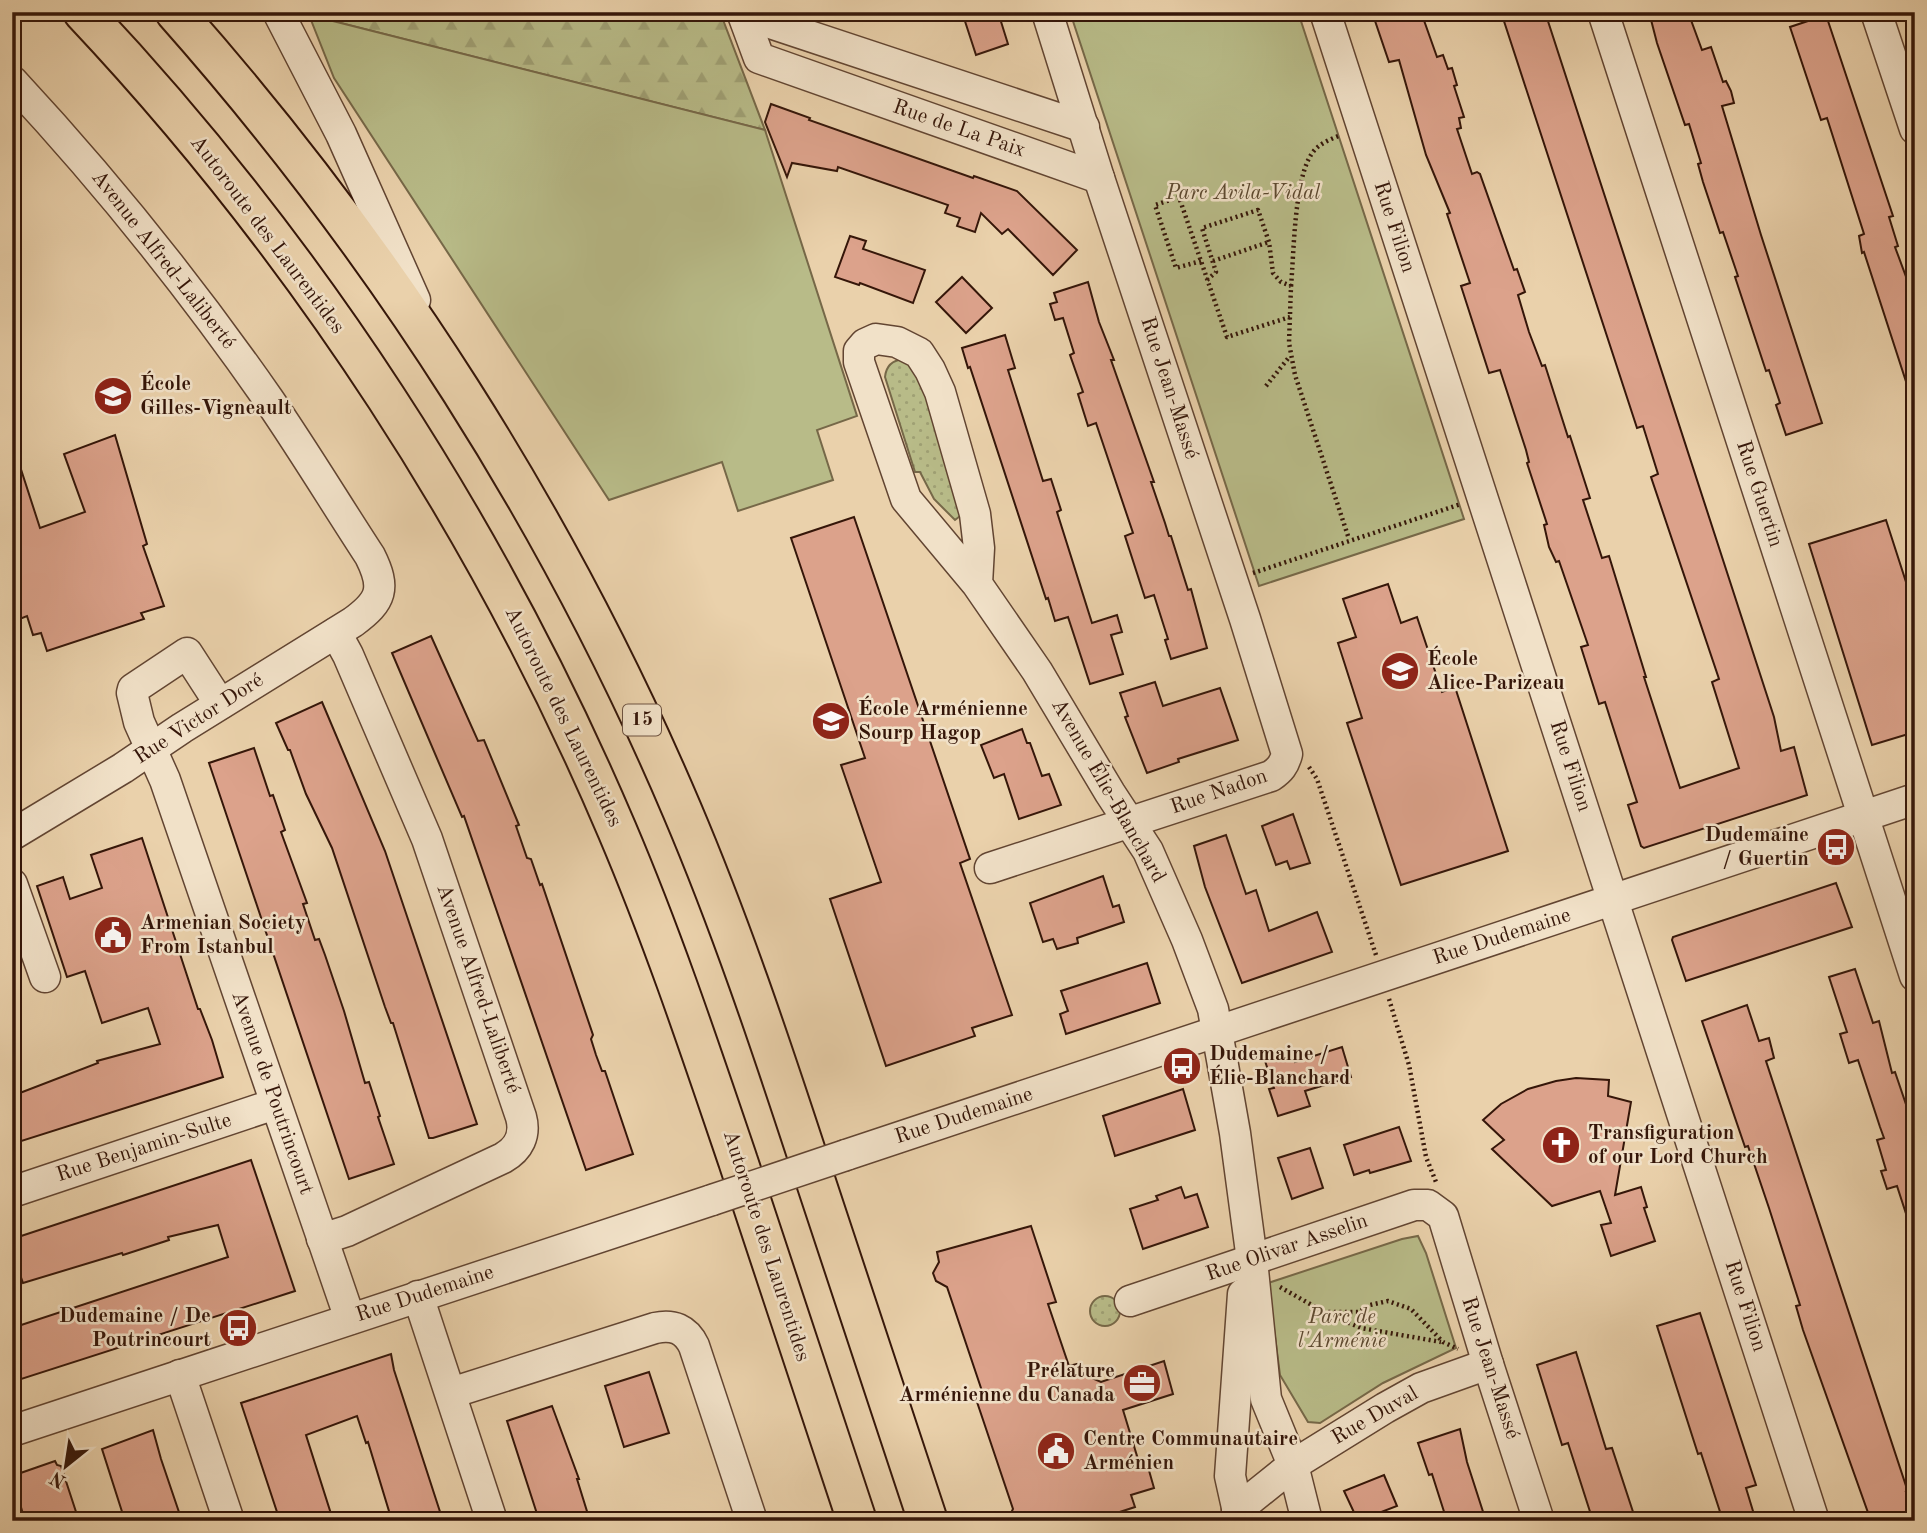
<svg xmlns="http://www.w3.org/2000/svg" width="1927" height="1533" font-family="'Old Standard TT',serif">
  <defs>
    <pattern id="grass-dots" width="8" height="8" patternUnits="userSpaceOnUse" patternTransform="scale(1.75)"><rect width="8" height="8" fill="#b8bb88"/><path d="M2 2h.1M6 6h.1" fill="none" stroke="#9fa074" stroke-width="1.8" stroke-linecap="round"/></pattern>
    <pattern id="forest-firs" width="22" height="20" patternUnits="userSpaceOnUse" patternTransform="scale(1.75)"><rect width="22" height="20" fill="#b8bb88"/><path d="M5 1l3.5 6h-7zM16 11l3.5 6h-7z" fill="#9fa074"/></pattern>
  </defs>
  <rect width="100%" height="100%" fill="#ead1ab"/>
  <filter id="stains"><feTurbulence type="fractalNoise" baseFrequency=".00286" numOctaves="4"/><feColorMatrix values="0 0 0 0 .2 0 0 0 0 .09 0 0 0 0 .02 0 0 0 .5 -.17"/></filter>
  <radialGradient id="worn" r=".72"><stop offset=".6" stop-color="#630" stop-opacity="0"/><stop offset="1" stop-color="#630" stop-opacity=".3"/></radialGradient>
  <!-- grass -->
  <g fill="url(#grass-dots)" stroke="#766848" stroke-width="2">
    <path d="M904,359l13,9 47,145 -9,7 -21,-21 -14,-27h-5l-30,-95c1,-11 8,-17 19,-18z"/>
    <circle cx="1105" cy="1311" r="15"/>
  </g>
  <!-- forest -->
  <path fill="url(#forest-firs)" stroke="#766848" stroke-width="2" d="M308,12h412l45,118 -456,-115z"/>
  <!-- green -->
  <g fill="#b8bb88" stroke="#766848" stroke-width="2">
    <path d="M1070,12h228l166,507 -205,67z"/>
    <path d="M309,15l456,115 92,286 -40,14 16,50 -95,31 -16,-49 -113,38 -275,-422z"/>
    <path d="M1418,1236l8,17 30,95 -73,35 -63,40 -12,-1 -28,-47 -12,-92 134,-44z"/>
  </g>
  <!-- building -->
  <g fill="#dca28b" stroke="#351609" stroke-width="2">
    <path d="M962,12h36l10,32 -32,11z"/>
    <path d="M1372,12h49l16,45 6,-2 5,14 4,-1 5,17 -3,1 10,31 -5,1 2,10 -4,1 15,45 5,-2 3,2 34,96 3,-1 8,23 -7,3 11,37 13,34 3,-1 23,72 2,-1 20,62 -7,2 19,58 7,-2 37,121h-2l36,111 59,-20 -27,-86 7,-3 -68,-202 7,-3 -15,-48 -6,2 -136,-416h44l229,705 7,34 13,-4 13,48 -163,53 -3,-2 -13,-41 9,-3 -32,-100 -6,2 -18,-57 7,-2 -29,-84 -3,1 -7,-15 -5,-22 3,-1 -20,-61 2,-1 -3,-12 -26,-80 -11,3 -28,-87 9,-3 -23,-69 3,-1 -24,-58 -27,-95 -10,2z"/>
    <path d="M1649,12h39l14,38 9,-3 12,35 3,-1 5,10 3,12 -12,3 39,129 61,188 -36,12 -10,-30 4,-2 -11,-33 -3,1 -31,-94 3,-1 -15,-44 -3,1 -17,-51 -5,-18 3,-1 -12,-39 -4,1 -28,-82z"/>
    <path d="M1826,15l67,201 -4,1 9,29 -3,1 20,54v96h-4l-47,-145 -2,1 -3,-17 5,-2 -37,-116 -6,2 -31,-93z"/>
    <path d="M771,104l39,14 -1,2 164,58 1,-2 43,15 60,59 -24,25 -45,-46 -6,5 -21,-21 -6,19 -18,-6 3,-8 -15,-5 3,-8 -110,-38 -1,4 -45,-8 -5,14 -22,-55z"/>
    <path d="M850,236l16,5 -3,8 62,21 -12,33 -53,-20 -1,2 -24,-8z"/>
    <path d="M962,277l30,31 -26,25 -30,-31z"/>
    <path d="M1088,282l11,40 15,38h-3l43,122h-3l14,41 4,13h2l17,54 3,-1 16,59 -36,11 -6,-19 3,-1 -14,-44 -9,3 -20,-62 8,-3 -37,-110 -8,3 -10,-32 5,-2 -13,-37 4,-2 -11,-35 -8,2 -5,-16 7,-2 -3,-9z"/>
    <path d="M1005,335l10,33 -7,2 35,111 8,-2 10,31 -4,2 35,111 25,-8 5,17 -11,3 12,39 -33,10 -22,-67 -13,4 -7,-23 -2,1 -76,-232 -2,1 -6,-20z"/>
    <path d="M115,435l32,109 -4,2 21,60 -23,7 3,6 -97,32 -6,-18 -8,2 -6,-19 -15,6v-168h4l24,74 45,-16 -21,-58z"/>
    <path d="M854,517l116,342 -10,4 52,152 -40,13 3,8 -89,30 -56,-167 51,-17 -40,-117 24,-7 -74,-220z"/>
    <path d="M1886,520l29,90v122l-43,13 -63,-201z"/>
    <path d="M1388,584l13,39 16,-6 25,75 13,-5 53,164 -107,34 -54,-162 15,-5 -24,-75 18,-6 -13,-38z"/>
    <path d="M431,636l47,105 6,-1 35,85 -3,1 11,32 4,1 9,26 2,-1 51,151 -2,4 5,16 6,16h3l28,83 -47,16 -122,-354 -2,1 -70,-164z"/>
    <path d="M1155,682l8,24 57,-18 18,52 -60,19 1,3 -32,11 -22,-56 3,-1 -8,-23z"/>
    <path d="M322,702l63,149 92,273 -44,14h-4l-36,-115h-2l-6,-16 -53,-159 -26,-54 -16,-44h-2l-12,-27z"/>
    <path d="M1022,729l5,14h3l12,33 7,-2 12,31 -42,14 -15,-45 -10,4 -13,-33z"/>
    <path d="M254,748l16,48 3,-1 12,35 -4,2 26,71 -4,1 12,36 4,-1 6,16 19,56 21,72 4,-1 11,34 -2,1 16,47 -45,15 -140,-416z"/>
    <path d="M1293,814l17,49 -20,6 -3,-8 -11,4 -14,-39z"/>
    <path d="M1226,835l20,59 10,-4 13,41 48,-19 15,40 -90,31 -37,-96 -11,-41z"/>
    <path d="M142,838l56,171h2l12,31 11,37 -211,67v-48l86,-33 -1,-2 63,-17 -12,-36 -46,15 -17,-52 -18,6 -30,-91 26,-9 7,22 32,-11 -11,-33z"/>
    <path d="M1103,876l10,31 6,-2 5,17 -47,16 1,5 -21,6 -4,-10 -10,3 -13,-39z"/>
    <path d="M1836,883l16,44 -166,54 -14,-41 1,-3z"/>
    <path d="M1147,963l13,40 -94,31 -6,-20 8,-3 -7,-20z"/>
    <path d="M1855,969l18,54 6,-2 13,52 3,-1 20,59v97l-4,1 -14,-43 -10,3 -6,-18 5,-1 -9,-30 7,-2 -4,-11 -22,-67 -9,3 -9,-29 7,-2 -18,-55z"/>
    <path d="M1747,1005l12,36 10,-3 5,20 -8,3 142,431h-2l9,29h-44l-68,-191 -7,-24 4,-1 -31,-97 -21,-62 -3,1 -43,-126z"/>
    <path d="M1342,1047l9,30 -46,14 5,15 -32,10 -9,-27 5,-1 -9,-27 27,-9 3,10z"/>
    <path d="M1576,1078l33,2 -1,16 23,6 -16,93 26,-8 6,20 -3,1 11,33 -44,15 -10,-31 10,-2 -11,-32 -48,15 -60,-57 12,-9 -21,-20 18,-16 27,-15 28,-8z"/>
    <path d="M1183,1089l12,41 -80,26 -12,-40z"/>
    <path d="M1399,1127l12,34 -41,12 -1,-3 -15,5 -10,-30z"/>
    <path d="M1310,1148l13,40 -31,11 -14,-41z"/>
    <path d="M251,1160l44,131 -283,91v-54l216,-71 -10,-32 -50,12 1,3 -46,15 -1,-2 -99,30 -11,-31v-13z"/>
    <path d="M1181,1187l4,11 12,-4 11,33 -65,22 -13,-40 28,-9 -2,-4z"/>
    <path d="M1031,1226l25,76 -8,2 21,62 8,-2 3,9 21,9 63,-21 9,33 -50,16 18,59 7,-2 6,21 -23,7 4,12 -43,14h-85l6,-12 -38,-113 8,-2 -36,-107 -11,-6 -3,-8 6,-11 -2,-10z"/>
    <path d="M1700,1313l56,172 -10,3 10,33h-33l-22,-68 -3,1 -41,-128z"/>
    <path d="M1576,1352l30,97 6,-1 24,73h-43l-25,-78 -6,2 -25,-80z"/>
    <path d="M391,1354l3,16 49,151h-51l-24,-79 -2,1 -9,-27 -51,19 26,82 -10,4h-42l-39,-118z"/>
    <path d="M649,1372l20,61 -45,14 -19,-61z"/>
    <path d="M552,1406l27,73h-2l13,42 -51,-1 -32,-99z"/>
    <path d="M1460,1429l7,33 19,59h-39l-15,-47 -3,1 -11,-32z"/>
    <path d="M153,1430l8,29 21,62h-57l-23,-72z"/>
    <path d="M55,1461l2,4 4,1 18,55h-54l-13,-45z"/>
    <path d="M1384,1475l13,31 -39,15 -14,-30z"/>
  </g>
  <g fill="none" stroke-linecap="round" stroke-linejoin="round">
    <!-- minor casing -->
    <g stroke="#624532" stroke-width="33">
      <g id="minor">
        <path d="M278,12l63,122 74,166"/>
        <path d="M742,12l17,46 340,120"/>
        <path d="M1325,12l489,1509"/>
        <path d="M1603,12l312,964"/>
        <path d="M1876,12l39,117"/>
        <path d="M743,14l341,113"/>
        <path d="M12,81c93,100 179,207 257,319 35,51 67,104 101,156 16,32 12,45 -17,66l-171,106 -59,40 -111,67"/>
        <path d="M977,584l2,-36 -4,-34 -35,-122 -10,-22 -11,-17 -22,-11 -21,-3 -11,5 -6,7v11l47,137 71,85 60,87 73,122 38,58 39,89 26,69 22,124 17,127 14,139 27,66 14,56"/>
        <path d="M220,704l-33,-51 -54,36 -1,4 7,29 26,58 185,539"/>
        <path d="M990,868l281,-92c9,-6 13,-11 16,-22l-42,-135 -146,-441 -52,-166"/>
        <path d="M12,884l33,93"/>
        <path d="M846,1155l1069,-356"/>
        <path d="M12,1192l263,-88"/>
        <path d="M322,1239l25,-8 156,-73c16,-9 23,-23 18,-41l-94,-278 -79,-184 -12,-22"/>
        <path d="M418,1296l74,225"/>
        <path d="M1130,1301l284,-96h14l15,11 45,148 51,157"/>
        <path d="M180,1375l49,146"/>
        <path d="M451,1393l204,-65c18,-4 31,1 39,18l58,175"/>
        <path d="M12,1431l700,-231"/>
        <path d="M1237,1510l56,-45 92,-57 36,-20 67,-24"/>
        <path d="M1240,1521l-10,-45 13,-182"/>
      </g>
    </g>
    <!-- highway casing -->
    <g stroke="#351609" stroke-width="42">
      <g id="highway">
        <path d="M83,12c224,238 406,517 534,818 46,108 83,219 121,331 40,120 80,240 119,360"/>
        <path d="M175,12c210,237 383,506 507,798 48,113 87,229 125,345 41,122 81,244 121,366"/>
      </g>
    </g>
    <!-- path -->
    <g stroke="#351609" stroke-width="4.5" stroke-dasharray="2 3.5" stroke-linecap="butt">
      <path d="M1201,261l-25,7 -21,-63 24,-8 48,140 63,-20"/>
      <path d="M1213,261l56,-19"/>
      <path d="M1207,280l9,-8 -14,-44 56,-18 11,32 4,31 8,9 10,4 -2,57 6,32 54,164"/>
      <path d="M1291,286c3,-32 3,-110 22,-134 7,-9 18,-13 28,-17"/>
      <path d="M1266,386l24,-30"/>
      <path d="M1253,573l208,-69"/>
      <path d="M1309,767l8,12 59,176"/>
      <path d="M1389,999l20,66 17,92 10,25"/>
      <path d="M1280,1287l44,25h35l11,-7 18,-4 23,8 32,33 15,7"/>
      <path d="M1328,1314l33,14 80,14"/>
    </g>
    <!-- minor -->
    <use href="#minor" stroke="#f1e1c8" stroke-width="30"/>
    <!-- highway -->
    <use href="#highway" stroke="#ead1ab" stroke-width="38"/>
    <!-- minor-bridge casing -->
    <g stroke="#624532" stroke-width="33" stroke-linecap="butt">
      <path id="minor-bridge" d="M712,1200l134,-45"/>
    </g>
    <!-- minor-bridge -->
    <use href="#minor-bridge" stroke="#f1e1c8" stroke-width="30"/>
  </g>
  <!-- icons -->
  <defs>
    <g id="school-disc" transform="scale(2.0125)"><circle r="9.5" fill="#8f2418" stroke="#f1e1c8"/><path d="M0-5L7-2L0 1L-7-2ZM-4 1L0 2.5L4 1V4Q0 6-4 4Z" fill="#fff"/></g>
    <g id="bus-disc" transform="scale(2.0125)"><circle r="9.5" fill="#8f2418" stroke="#f1e1c8"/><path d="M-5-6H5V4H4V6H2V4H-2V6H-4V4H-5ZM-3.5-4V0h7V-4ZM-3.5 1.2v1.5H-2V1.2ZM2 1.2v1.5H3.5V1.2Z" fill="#fff"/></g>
    <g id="civic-disc" transform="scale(2.0125)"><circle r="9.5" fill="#8f2418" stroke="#f1e1c8"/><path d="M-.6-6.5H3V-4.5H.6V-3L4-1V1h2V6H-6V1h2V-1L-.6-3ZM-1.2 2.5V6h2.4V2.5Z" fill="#fff"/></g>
    <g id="church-disc" transform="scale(2.0125)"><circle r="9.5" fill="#8f2418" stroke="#f1e1c8"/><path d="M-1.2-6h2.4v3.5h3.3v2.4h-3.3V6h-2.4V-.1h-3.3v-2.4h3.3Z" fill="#fff"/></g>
    <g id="office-disc" transform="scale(2.0125)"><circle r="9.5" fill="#8f2418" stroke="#f1e1c8"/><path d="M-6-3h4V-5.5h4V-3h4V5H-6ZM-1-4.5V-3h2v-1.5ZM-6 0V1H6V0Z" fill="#fff"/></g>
  </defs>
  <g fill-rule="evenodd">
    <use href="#school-disc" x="113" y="396"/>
    <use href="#school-disc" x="1400" y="671"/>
    <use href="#school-disc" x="831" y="721"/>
    <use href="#bus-disc" x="1836" y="847"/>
    <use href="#civic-disc" x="113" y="935"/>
    <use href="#bus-disc" x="1182" y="1066"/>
    <use href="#church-disc" x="1561" y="1145"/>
    <use href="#bus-disc" x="238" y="1328"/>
    <use href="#office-disc" x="1142" y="1383"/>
    <use href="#civic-disc" x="1056" y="1451"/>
  </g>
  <g text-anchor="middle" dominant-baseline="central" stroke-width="5" stroke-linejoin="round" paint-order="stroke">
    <!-- shield labels -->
    <rect fill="#f1e1c8" stroke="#6d5342" stroke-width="2" x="623" y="704.5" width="38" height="31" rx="5"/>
    <g font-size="19" font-weight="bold" fill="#351609">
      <text x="642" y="720">15</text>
    </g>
    <!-- street labels -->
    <g font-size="21" fill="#351609" stroke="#f1e1c8">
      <text transform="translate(959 129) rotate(19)">Rue de La Paix</text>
      <text transform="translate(1394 227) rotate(72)">Rue Filion</text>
      <text transform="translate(267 235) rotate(53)">Autoroute des Laurentides</text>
      <text transform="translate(163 260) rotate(52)">Avenue Alfred-Laliberté</text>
      <text transform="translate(1169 388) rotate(72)">Rue Jean-Massé</text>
      <text transform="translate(1759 494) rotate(72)">Rue Guertin</text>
      <text transform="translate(563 717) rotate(64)">Autoroute des Laurentides</text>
      <text transform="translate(199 719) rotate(-33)">Rue Victor Doré</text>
      <text transform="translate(1570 766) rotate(72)">Rue Filion</text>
      <text transform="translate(1108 791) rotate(60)">Avenue Élie-Blanchard</text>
      <text transform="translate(1219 792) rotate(-19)">Rue Nadon</text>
      <text transform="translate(1502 937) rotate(-18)">Rue Dudemaine</text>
      <text transform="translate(478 989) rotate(71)">Avenue Alfred-Laliberté</text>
      <text transform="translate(272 1093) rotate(71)">Avenue de Poutrincourt</text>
      <text transform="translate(964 1116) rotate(-18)">Rue Dudemaine</text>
      <text transform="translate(144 1148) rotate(-18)">Rue Benjamin-Sulte</text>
      <text transform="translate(766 1246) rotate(72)">Autoroute des Laurentides</text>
      <text transform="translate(1287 1248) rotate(-19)">Rue Olivar Asselin</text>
      <text transform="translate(425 1294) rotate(-18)">Rue Dudemaine</text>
      <text transform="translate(1745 1306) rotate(72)">Rue Filion</text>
      <text transform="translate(1490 1368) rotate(72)">Rue Jean-Massé</text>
      <text transform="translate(1375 1416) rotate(-30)">Rue Duval</text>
    </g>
    <!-- park labels -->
    <g font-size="21" font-style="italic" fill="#5c482f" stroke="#f1e1c8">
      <text x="1243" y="193">Parc Avila-Vidal</text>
      <text x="1342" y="1317">Parc de<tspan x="1342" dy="24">l'Arménie</tspan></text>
    </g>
    <!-- poi labels -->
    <g font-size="21" font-weight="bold" fill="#351609" stroke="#f1e1c8" text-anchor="start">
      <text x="140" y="384">École<tspan x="140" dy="24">Gilles-Vigneault</tspan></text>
      <text x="1427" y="659">École<tspan x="1427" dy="24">Alice-Parizeau</tspan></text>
      <text x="858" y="709">École Arménienne<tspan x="858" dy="24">Sourp Hagop</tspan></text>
      <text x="1809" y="835" text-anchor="end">Dudemaine<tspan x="1809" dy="24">/ Guertin</tspan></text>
      <text x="140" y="923">Armenian Society<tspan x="140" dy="24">From Istanbul</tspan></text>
      <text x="1209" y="1054">Dudemaine /<tspan x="1209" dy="24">Élie-Blanchard</tspan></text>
      <text x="1588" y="1133">Transfiguration<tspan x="1588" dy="24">of our Lord Church</tspan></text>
      <text x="211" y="1316" text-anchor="end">Dudemaine / De<tspan x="211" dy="24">Poutrincourt</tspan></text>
      <text x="1115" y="1371" text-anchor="end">Prélature<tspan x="1115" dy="24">Arménienne du Canada</tspan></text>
      <text x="1083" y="1439">Centre Communautaire<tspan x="1083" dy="24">Arménien</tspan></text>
    </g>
  </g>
  <!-- margin -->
  <rect width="1927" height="1533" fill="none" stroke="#ead1ab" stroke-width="42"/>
  <rect x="14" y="14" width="1899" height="1505" fill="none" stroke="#351609" stroke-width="3.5"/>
  <rect x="21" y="21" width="1885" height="1491" fill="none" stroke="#351609" stroke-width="2"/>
  <!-- north arrow -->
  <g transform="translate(66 1466) rotate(210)" stroke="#f1e1c8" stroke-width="5" paint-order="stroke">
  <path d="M0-5L12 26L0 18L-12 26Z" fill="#351609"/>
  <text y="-10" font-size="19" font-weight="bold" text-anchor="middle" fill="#351609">N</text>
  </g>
  <rect width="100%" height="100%" filter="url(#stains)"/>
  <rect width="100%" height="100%" fill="url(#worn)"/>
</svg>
